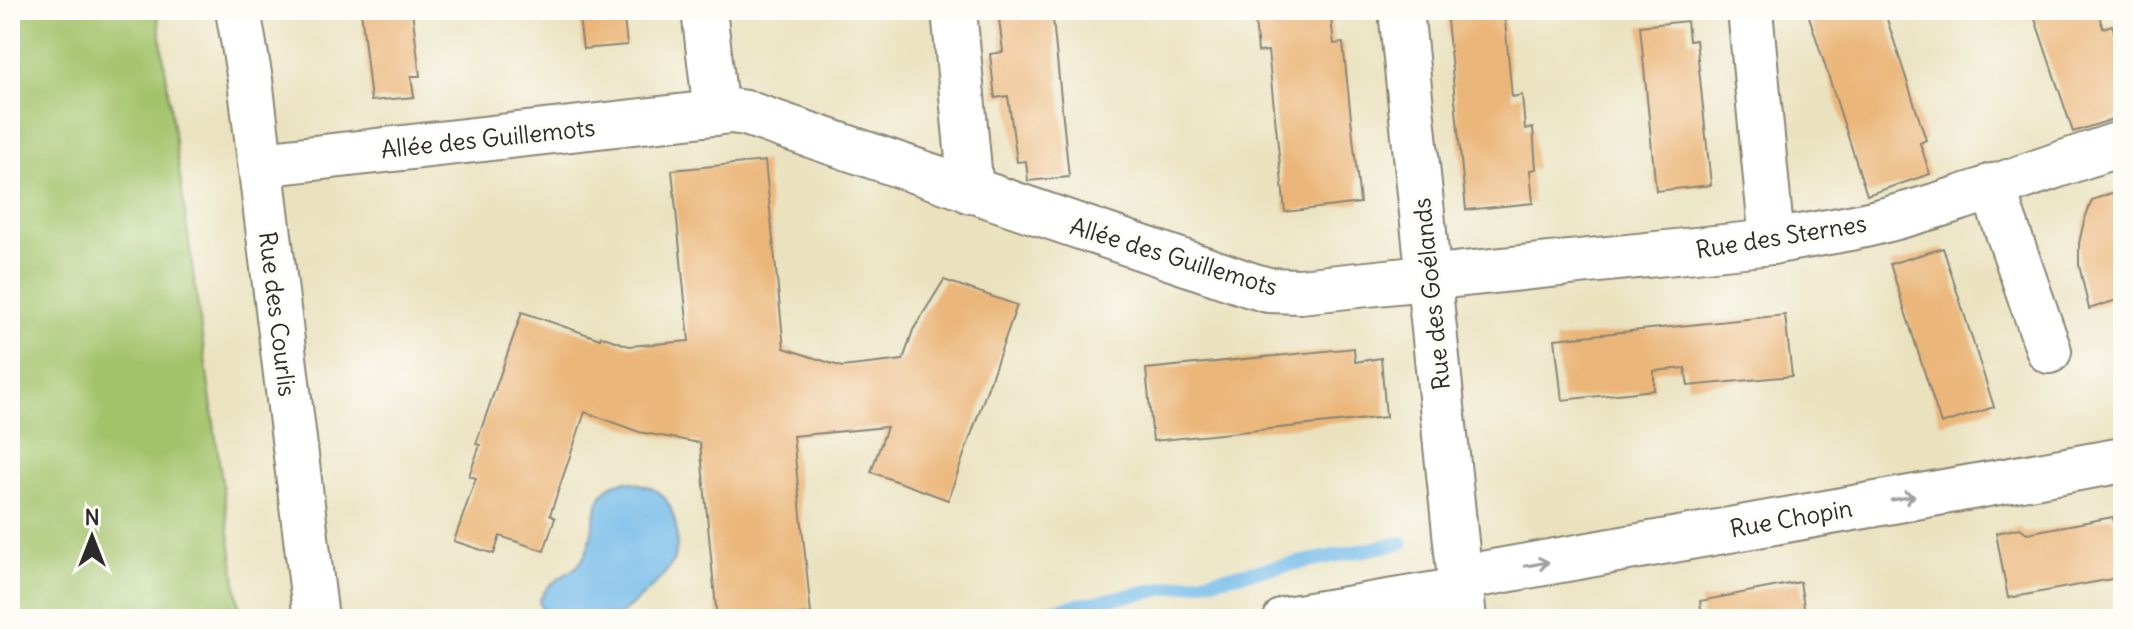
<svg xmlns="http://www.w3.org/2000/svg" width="2133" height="629" font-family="Delius,sans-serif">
  <rect width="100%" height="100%" fill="#fdfcf7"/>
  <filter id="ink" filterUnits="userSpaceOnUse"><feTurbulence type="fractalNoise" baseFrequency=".0125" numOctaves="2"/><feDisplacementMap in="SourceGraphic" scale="16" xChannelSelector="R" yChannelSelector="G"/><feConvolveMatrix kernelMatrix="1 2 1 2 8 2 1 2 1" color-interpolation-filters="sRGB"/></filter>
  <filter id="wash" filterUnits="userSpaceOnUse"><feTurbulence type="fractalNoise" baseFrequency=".006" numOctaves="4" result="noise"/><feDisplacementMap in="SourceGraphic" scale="32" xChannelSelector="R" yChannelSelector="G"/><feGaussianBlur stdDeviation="1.8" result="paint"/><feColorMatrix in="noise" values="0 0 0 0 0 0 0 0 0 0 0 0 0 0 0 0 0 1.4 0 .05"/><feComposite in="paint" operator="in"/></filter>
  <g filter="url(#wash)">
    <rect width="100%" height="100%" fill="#eae2bf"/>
    <!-- green -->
    <path fill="#a3c36b" stroke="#67774b" stroke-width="2" d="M10,10h147l84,609h-231z"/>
    <!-- water -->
    <path fill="#71b9e9" stroke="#4e728a" stroke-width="2" d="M627,481c10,2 20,4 30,10 18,12 25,50 16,70 -10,20 -41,44 -58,58h-32l-40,-8 -4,-9c11,-28 36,-25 46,-47 14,-28 3,-71 42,-74z"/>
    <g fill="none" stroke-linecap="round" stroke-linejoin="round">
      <!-- stream -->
      <path stroke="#71b9e9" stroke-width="14" d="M1007,619l394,-76"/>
    </g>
    <g id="blocks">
      <!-- building -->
      <g fill="#ebb679">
        <path d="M361,10h51l8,66h-9l3,21 -43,4z"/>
        <path d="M578,10h45l4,35 -44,4z"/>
        <path d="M998,10h54l17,167 -41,4 -2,-20 -9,1 -9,-66 -13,2 -5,-44 13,-2z"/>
        <path d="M1254,10h76l4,34 9,-1 17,160 -75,9 -17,-161 -10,1z"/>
        <path d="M1446,10h58l8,87 10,-2 3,34 8,-1 3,41 -6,1 3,33 -67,7z"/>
        <path d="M1807,10h77l42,130 -6,3 10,31 -63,21z"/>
        <path d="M2032,10h65l6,18 9,-3 11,37v54l-50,16z"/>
        <path d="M1687,21l2,20 7,-1 15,145 -55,6 -16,-165z"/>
        <path d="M765,161l19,187 58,19 61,-7 10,-30 31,-50 73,25 -69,195 -77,-28 16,-45 -94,9 18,178 -51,5h-43l-17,-176 -61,-11 -54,-20 -35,103 5,3 -11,33 -44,-15 -6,18 -40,-13 22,-63 -7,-2 11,-31 -4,-1 46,-132 78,27 1,-3 28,10 60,-5 -17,-171z"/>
        <path d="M2123,189v109l-34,11 -10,-44v-22l5,-22 8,-21z"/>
        <path d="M1943,248l51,159 -53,17 -51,-160z"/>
        <path d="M1785,315l7,61 -104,10 -3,-18 -31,3v19l-92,10 -7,-61z"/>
        <path d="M1354,348l1,14 26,-4 5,59 -233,24 -7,-72z"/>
        <path d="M2113,517l10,60 -115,21 -12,-65 24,-5 7,5z"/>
        <path d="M1800,582l6,37h-104l-2,-18z"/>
      </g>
    </g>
  </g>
  <g filter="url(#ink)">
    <use href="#blocks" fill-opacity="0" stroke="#8a8675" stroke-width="2"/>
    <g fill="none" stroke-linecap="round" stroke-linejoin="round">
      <!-- minor casing -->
      <g stroke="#8a8675" stroke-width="48">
        <g id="minor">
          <path d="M238,10l12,70 66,539"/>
          <path d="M704,10l12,103"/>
          <path d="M954,10l17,181"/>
          <path d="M1401,10l63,609"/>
          <path d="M1750,10l22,232"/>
          <path d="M261,164l470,-53 15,2 505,172 17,5 32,1 472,-49c32,-6 65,-11 97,-18 84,-20 171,-54 254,-81"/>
          <path d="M1992,186l57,165"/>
          <path d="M1460,578l663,-118"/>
          <path d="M1286,619l175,-29"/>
        </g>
      </g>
      <!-- minor -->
      <use href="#minor" stroke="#fff" stroke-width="44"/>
    </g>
    <!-- one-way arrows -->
    <defs><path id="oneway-shaft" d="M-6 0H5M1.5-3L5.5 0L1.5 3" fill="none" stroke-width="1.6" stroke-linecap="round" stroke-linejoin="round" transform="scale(2)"/></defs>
    <g stroke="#a0a0a0">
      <use href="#oneway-shaft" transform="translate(1903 498) rotate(-10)"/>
      <use href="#oneway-shaft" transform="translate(1537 564) rotate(-10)"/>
    </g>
  </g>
  <g text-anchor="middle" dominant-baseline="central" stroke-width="7" stroke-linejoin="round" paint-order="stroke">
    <!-- street labels -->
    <g font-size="24" fill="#2b2b2b" stroke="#fdfcf7">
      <text transform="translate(488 138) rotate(-6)">Allée des Guillemots</text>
      <text transform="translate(1781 236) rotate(-9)">Rue des Sternes</text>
      <text transform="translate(1174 256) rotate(17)">Allée des Guillemots</text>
      <text transform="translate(1431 294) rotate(-96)">Rue des Goélands</text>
      <text transform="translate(278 314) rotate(83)">Rue des Courlis</text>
      <text transform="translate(1791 518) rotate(-10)">Rue Chopin</text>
    </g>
  </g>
  <!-- margin -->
  <rect width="2133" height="629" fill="none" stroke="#fdfcf7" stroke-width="40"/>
  <!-- north arrow -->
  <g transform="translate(92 537)" stroke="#fdfcf7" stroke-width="6" paint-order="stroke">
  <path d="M0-6L14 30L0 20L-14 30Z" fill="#2b2b2b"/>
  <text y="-12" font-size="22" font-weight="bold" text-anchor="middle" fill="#2b2b2b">N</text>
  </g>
</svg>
